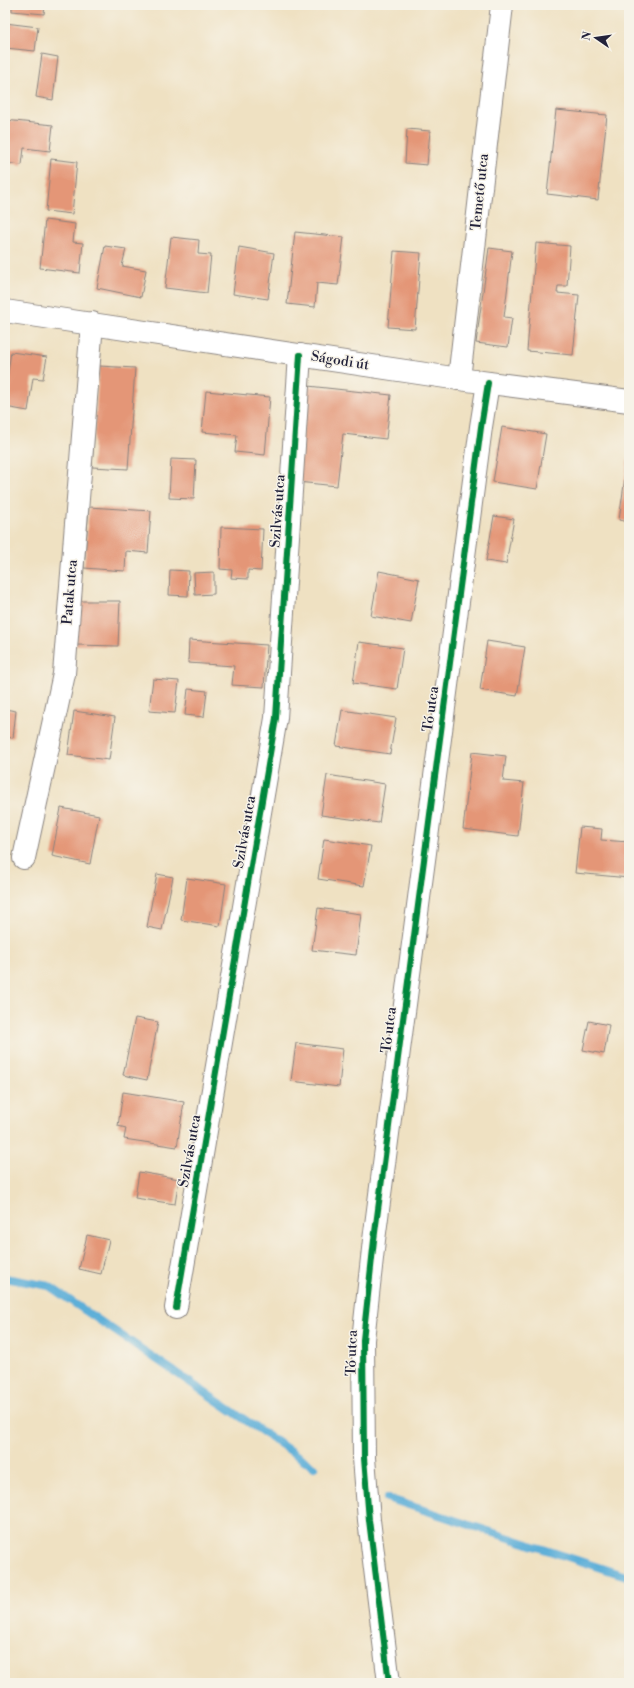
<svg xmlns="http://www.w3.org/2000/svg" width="634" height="1688" font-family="'Libre Bodoni',serif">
  <rect width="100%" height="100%" fill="#f7f3e8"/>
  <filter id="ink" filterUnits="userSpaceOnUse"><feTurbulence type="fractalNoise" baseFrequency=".025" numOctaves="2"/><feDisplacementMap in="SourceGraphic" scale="8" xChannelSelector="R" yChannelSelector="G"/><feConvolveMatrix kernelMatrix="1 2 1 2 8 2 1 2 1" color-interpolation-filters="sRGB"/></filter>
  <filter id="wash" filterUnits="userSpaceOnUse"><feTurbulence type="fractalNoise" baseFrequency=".012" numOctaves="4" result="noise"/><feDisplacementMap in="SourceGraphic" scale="16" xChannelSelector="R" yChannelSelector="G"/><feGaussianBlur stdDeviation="0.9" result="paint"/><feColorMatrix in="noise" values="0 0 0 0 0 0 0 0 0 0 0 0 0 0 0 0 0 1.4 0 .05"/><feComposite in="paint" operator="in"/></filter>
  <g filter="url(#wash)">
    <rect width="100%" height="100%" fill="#efe1c2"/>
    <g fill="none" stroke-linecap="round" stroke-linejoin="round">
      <!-- stream -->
      <g stroke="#5dafd8" stroke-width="8">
        <path d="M5,1278l44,8 265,181"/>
        <path d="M387,1498l242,79"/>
      </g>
    </g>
    <g id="blocks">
      <!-- building -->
      <g fill="#e49677">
        <path d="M12,5h33l-1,9 -32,-3z"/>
        <path d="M5,23l33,4 -3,24 -30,-3z"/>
        <path d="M42,54l16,3 -5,43 -17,-3z"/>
        <path d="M556,110l51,5 -9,85 -51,-6z"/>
        <path d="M5,120l48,5 -3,26 -26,-3 -2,17 -17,-2z"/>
        <path d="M407,129l23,2 -3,34 -22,-2z"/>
        <path d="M51,159l26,3 -5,52 -26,-3z"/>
        <path d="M45,220l30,4 -2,18 10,1 -3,30 -40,-5z"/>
        <path d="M295,232l49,5 -6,48 -21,-2 -2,24 -28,-3z"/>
        <path d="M171,237l28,3 -1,14 13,1 -4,38 -42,-5z"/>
        <path d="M536,243l34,3 -3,40h-9l-1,7 22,2 -6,60 -46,-4z"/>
        <path d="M105,246l21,3 -4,17 24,4 -5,27 -44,-9z"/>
        <path d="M239,247l35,6 -6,46 -35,-5z"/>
        <path d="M489,248l23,3 -8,66 8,1 -4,29 -32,-4z"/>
        <path d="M394,251l27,2 -6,76 -27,-2z"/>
        <path d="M11,352l36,5 -4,22 -10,-1 -5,33 -23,-4v-15z"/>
        <path d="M99,366l36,2 -7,101 -36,-2z"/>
        <path d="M308,386l83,9 -5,44 -43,-5 -6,52 -40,-4z"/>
        <path d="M206,391l64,6 -5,58 -30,-3 2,-17 -35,-3z"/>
        <path d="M502,427l44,7 -9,55 -44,-7z"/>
        <path d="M628,456h1v66l-10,-2z"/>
        <path d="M171,459l25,1 -2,39 -25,-1z"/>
        <path d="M89,507l62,4 -3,42 -22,-2 -1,20 -41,-3z"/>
        <path d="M494,516l20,3 -8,45 -20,-3z"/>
        <path d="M221,527l42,2 -2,42 -13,-1v9l-17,-1 1,-8 -12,-1z"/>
        <path d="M170,570l19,1 -1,25 -19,-1z"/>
        <path d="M379,571l40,8 -8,44 -40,-7z"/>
        <path d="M214,572v22l-19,1 -1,-22z"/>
        <path d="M77,601h43l-2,45 -42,-1z"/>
        <path d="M189,640l78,5 -3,42 -32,-2 2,-19 -46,-3z"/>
        <path d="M487,641l38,6 -8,49 -37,-6z"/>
        <path d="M359,642l44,6 -6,41 -44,-6z"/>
        <path d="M153,679l26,2 -4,32 -26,-2z"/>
        <path d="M188,689l19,2 -3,26 -19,-2z"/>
        <path d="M5,709l11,2 -3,27 -8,-1z"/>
        <path d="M342,710l54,8 -6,36 -54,-8z"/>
        <path d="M74,711l41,6 -6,43 -41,-5z"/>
        <path d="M472,752l34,4 -3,25 21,2 -6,53 -55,-7z"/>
        <path d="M327,775l58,9 -6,39 -58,-8z"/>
        <path d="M61,808l38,7 -9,49 -38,-8z"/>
        <path d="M580,827l22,2 -1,11 28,2v36l-54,-5z"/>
        <path d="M324,839l47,7 -7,40 -46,-7z"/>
        <path d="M157,874l16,3 -11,53 -15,-3z"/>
        <path d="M187,878l39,6 -6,42 -39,-6z"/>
        <path d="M318,908l43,6 -5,41 -44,-5z"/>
        <path d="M135,1018l23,4 -11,58 -24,-5z"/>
        <path d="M589,1021l20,4 -5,29 -21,-4z"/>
        <path d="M296,1043l47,6 -4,38 -48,-6z"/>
        <path d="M123,1092l61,10 -7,45 -53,-8 2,-11 -8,-2z"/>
        <path d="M139,1172l40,7 -4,25 -40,-6z"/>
        <path d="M87,1235l22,5 -8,34 -22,-5z"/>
      </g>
    </g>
  </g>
  <g filter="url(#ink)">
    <use href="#blocks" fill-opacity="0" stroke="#88827e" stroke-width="1"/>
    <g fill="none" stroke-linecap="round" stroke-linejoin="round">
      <!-- street casing -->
      <g stroke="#88827e" stroke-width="24">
        <g id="street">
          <path d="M459,379l43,-374"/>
          <path d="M24,858l40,-184 28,-351"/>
          <path d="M176,1308l100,-590 24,-363"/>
          <path d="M389,1683l-20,-163 -5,-62 -1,-118 11,-100 107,-813 7,-44"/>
        </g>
      </g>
      <!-- secondary casing -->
      <g stroke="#88827e" stroke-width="24">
        <path id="secondary" d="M5,311l454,68 170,22"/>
      </g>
      <!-- street -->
      <use href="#street" stroke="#fff" stroke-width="22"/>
      <!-- secondary -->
      <use href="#secondary" stroke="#fff" stroke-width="22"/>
      <!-- cycleway casing -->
      <g stroke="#f7f3e8" stroke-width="8">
        <g id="cycleway">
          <path d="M176,1308l100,-590 24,-363"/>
          <path d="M389,1683l-20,-163 -5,-62 -1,-118 11,-100 107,-813 7,-44"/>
        </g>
      </g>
      <!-- cycleway -->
      <use href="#cycleway" stroke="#00873e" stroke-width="6"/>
    </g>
  </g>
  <g text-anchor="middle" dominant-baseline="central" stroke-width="3" stroke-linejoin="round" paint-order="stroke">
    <!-- street labels -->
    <g font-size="14" fill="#22223b" stroke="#f7f3e8">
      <text transform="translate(480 192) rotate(-84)">Temető utca</text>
      <text transform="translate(340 361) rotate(9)">Ságodi út</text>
      <text transform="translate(278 511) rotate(-86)">Szilvás utca</text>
      <text transform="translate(70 592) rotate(-85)">Patak utca</text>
      <text transform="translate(431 709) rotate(-82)">Tó utca</text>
      <text transform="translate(245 832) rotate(-80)">Szilvás utca</text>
      <text transform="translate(389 1030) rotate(-83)">Tó utca</text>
      <text transform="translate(190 1151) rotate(-80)">Szilvás utca</text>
      <text transform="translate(352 1353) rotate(-88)">Tó utca</text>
    </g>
  </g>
  <!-- margin -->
  <rect width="634" height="1688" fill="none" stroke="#f7f3e8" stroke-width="20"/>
  <!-- north arrow -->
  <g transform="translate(596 38) rotate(283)" stroke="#f7f3e8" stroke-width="3" paint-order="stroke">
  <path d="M0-3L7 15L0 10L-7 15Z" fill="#22223b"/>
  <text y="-6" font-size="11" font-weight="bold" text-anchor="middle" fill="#22223b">N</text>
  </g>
</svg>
